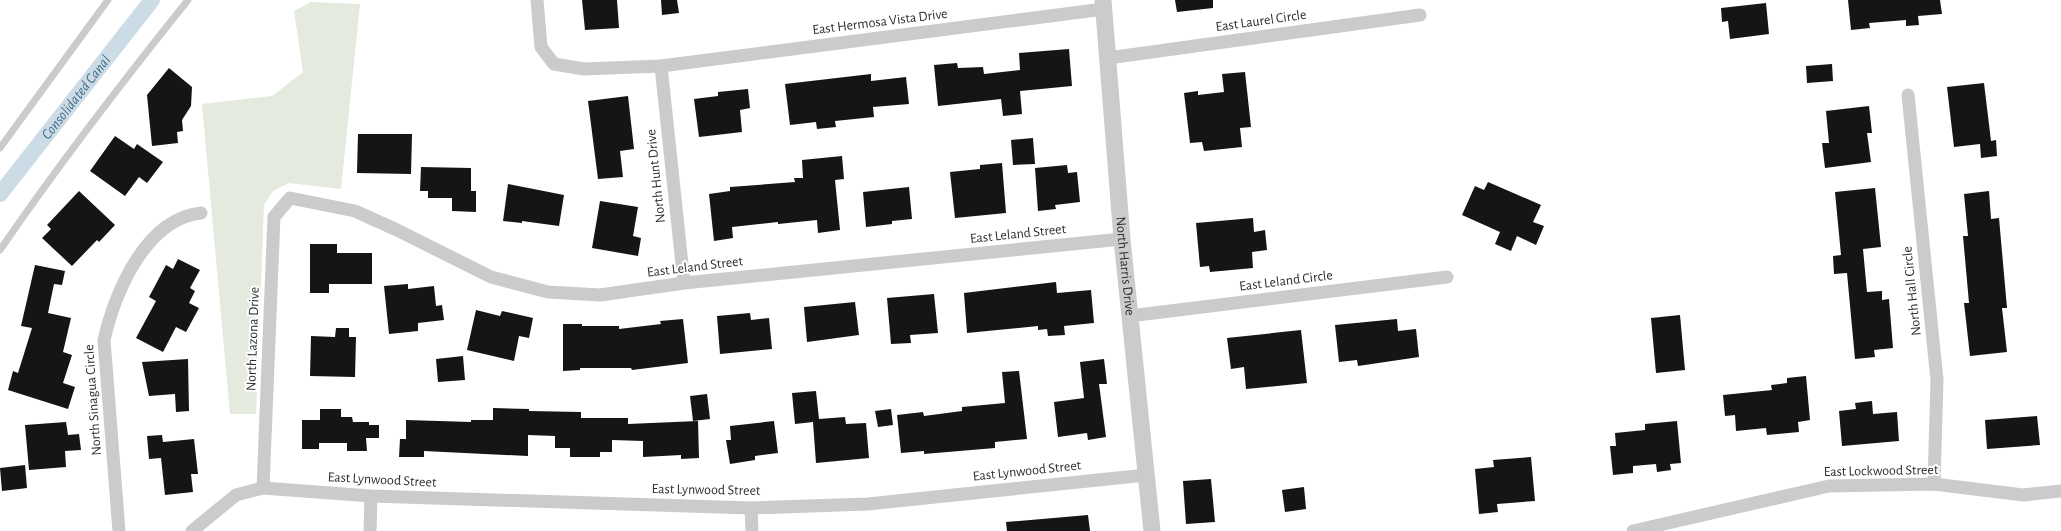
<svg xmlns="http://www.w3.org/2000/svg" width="2061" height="531" font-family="'Alegreya Sans',sans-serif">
  <rect width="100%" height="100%" fill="#fff"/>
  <!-- green -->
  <path fill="#e4eade" d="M311,2l49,2 -19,185 -52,-6 -16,8 -9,14 -8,209h-26l-28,-310 70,-8 31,-24 -9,-61z"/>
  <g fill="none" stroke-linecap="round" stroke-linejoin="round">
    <!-- canal -->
    <path stroke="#ccdce7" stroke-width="16" id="s1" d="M0,194l152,-194"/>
  </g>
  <!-- building -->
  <g fill="#151515">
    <path d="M582,0h35l2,28 -34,2z"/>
    <path d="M661,0h16l2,13 -17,2z"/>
    <path d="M1175,0h38v8l-36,4z"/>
    <path d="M1848,0h92l2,14 -24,2 1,9 -13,1v-6l-37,3 1,5 -19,2z"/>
    <path d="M1766,3l3,31 -39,5 -2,-18 -6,1 -1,-14z"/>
    <path d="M1069,49l3,37 -52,5 2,23 -19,2 -2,-17 -63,7 -4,-41 23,-2 1,5 25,-1 1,7 36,-4 -1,-17z"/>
    <path d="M1832,64l1,17 -26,2 -1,-17z"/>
    <path d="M169,68l23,19 -1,19 -9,14 1,11 -6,1 1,11 -26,3 -5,-51z"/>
    <path d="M1245,72l6,55 -11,1 2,19 -38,4 -2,-9 -12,1 -6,-50 14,-2v4l26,-3 -2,-18z"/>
    <path d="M871,74v7l35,-4 3,27 -36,3 1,10 -39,4 1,6 -19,2 -1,-7 -26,3 -5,-41z"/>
    <path d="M1984,83l7,58 5,-1 1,16 -16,2 -1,-14 -26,3 -7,-60z"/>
    <path d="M748,89l2,19 -10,2 2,22 -43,5 -5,-38 24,-3v-4z"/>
    <path d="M628,96l6,53 -14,2 3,26 -25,2 -10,-78z"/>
    <path d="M1869,106l3,27h-5l4,29 -46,6 -3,-25h7l-3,-32z"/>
    <path d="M358,134h54l-1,40 -54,-1z"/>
    <path d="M115,136l19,13 3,-5 26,18 -16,21 -8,-6 -14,19 -35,-25z"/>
    <path d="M1033,138l2,26 -22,1 -2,-25z"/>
    <path d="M842,156l2,23 -9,1 5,50 -22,3 -1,-13 -39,4v-2l-46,5 1,11 -19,3 -5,-47 21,-3v-4l65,-5 -1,-4h9l-1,-18z"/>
    <path d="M1002,163l4,50 -51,5 -5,-46 30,-3v-4z"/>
    <path d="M1067,165l1,8 9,-1 3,30 -25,3 1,4 -18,2 -3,-43z"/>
    <path d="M421,167l50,1v23h5v21l-24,-1v-13h-24v-7h-8z"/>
    <path d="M1488,182l53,23 -8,17 11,4 -8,19 -19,-9 -6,15 -16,-7 5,-12 -38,-17 13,-29 9,4z"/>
    <path d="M508,184l56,11 -5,31 -37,-5v2l-19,-2z"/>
    <path d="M909,187l3,32 -20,2v3l-26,3 -3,-35z"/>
    <path d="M1875,188l6,59 -18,2 4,43 15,-1v9l7,-1 4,49 -19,2 1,7 -20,2 -8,-86 -13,1 -1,-18 8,-1 -6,-63z"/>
    <path d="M79,191l36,34 -16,17 -2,-2 -25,26 -30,-28 9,-9 -4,-4z"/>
    <path d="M1989,191l2,28 8,-1 8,90h-5l5,44 -37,4 -6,-53h5l-6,-67h5l-4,-42z"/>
    <path d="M600,201l38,6 -5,29 8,2 -3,18 -46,-8z"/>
    <path d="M1253,218l1,14 11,-2 2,20 -15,2 1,16 -43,4 -1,-6 -9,1 -4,-44z"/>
    <path d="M310,244h27v9h35v31h-43v9h-19z"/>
    <path d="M178,259l22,11 -10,18 5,3 -6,12 10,5 -13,24 -10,-5 -13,25 -27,-14 20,-37 -7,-4 17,-32 7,4z"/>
    <path d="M35,265l30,6 -3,14 -8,-1 -6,29 23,5 -8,34 9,3 -9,28 12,4 -7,22 -60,-19 5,-19 5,2 14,-45 -11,-2z"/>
    <path d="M1056,282l1,11 34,-3 3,33 -30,3 1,9 -17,1 -1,-7 -9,1v-4l-71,7 -3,-40z"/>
    <path d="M408,284v5l26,-3 2,20 6,-1 2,15 -26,3v8l-29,3 -5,-48z"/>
    <path d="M934,294l4,39 -28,2 1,8 -20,1 -4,-46z"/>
    <path d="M855,302l4,33 -52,7 -3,-35z"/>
    <path d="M476,310l24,6 2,-5 31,7 -4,20 -10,-2 -5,25 -47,-11z"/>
    <path d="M750,313l1,7 18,-2 3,31 -52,5 -3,-38z"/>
    <path d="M1680,315l5,55 -29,3 -5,-55z"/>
    <path d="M683,319l5,44 -56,7 -1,-2h-51v2l-17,1v-47h19v2h37v3l42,-5 -1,-3z"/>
    <path d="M1397,319l1,12 18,-2 3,28 -61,9 -1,-6 -18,2 -4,-37z"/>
    <path d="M336,328h13v9h7l-1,40 -45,-1 1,-40 24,1z"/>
    <path d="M1301,330l6,53 -61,6 -2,-22 -13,2 -4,-31z"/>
    <path d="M463,356l2,24 -27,2 -2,-23z"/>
    <path d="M188,359l1,52 -13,1 -1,-18 -26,2 -7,-34z"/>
    <path d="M1104,359l3,25h-8l7,53 -18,3 -1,-7 -29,4 -4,-35 30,-4 -4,-36z"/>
    <path d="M1019,371l8,68 -32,3v6l-71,6v-3l-23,2 -4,-38 26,-3 1,4 38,-5v-4l43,-4 -3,-31z"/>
    <path d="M1806,376l4,44 -12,2 1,10 -32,3 -1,-7 -30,3 -1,-16 -10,1 -2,-21 49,-5 -1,-5 16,-2v-5z"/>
    <path d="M816,391l3,28 26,-2 1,7 20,-1 3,35 -53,5 -3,-41 -18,2 -3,-31z"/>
    <path d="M707,394l3,25 -17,2 -3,-25z"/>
    <path d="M1872,401l1,13 24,-2 2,29 -57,5 -3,-35 17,-2 -1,-6z"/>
    <path d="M493,408l36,1v2l52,1v6h47v6l70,-3 1,37 -18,1v-4l-38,2v-16l-31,-1v12h-12v5h-30v-9h-15v-12l-27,-1v21l-104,-5v6h-25l1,-18h6v-19l65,2v-2h22z"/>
    <path d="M320,409h21v8h11l1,5h16v3h10v13h-13l1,13h-20v-8h-28v6h-17v-29h18z"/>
    <path d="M891,409l2,16 -15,2 -3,-16z"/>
    <path d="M2037,416l3,29 -53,4 -2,-29z"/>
    <path d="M774,421l4,32 -23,3v4l-25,4 -4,-24h5l-1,-14z"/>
    <path d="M1677,421l4,42 -11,1 1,6 -14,2 -1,-8 -23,2v7l-20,2 -3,-29h6l-1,-13 30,-3v-6z"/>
    <path d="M66,422l2,13 11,-1 2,16 -16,1 1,16 -37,3 -4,-45z"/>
    <path d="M162,435l1,7 31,-3 4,35h-7l2,18 -28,3 -4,-37 -12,1 -2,-23z"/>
    <path d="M1531,457l4,44 -38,3 1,8 -19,2 -4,-45 19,-2 -1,-7z"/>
    <path d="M25,465l2,23 -25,3 -2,-23z"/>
    <path d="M1211,479l4,43 -29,2 -3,-43z"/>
    <path d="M1304,487l2,22 -21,3 -3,-22z"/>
    <path d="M1088,515l2,16h-83l-1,-9z"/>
  </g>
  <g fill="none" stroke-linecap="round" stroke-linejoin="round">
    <!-- service -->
    <g stroke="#cbcbcb" stroke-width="7">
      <path d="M0,148l108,-148"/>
      <path d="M0,250c59,-86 123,-169 188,-250"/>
    </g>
    <!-- minor -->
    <g stroke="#cbcbcb" stroke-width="13">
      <path d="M537,0l4,47 13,17 30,5 77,-3 443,-57"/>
      <path d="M1108,58l312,-43"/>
      <path d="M661,66l23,217"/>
      <path d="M1908,95l29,285 -3,104"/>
      <path d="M1129,316l318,-39"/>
      <path d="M263,488l11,-271 16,-19 65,13 42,19 94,47 57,15 52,3 84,-12 438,-44"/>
      <path d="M751,508l1,23"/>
      <path d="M119,531l-15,-191c11,-47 41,-121 97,-127"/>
      <path d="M192,531l44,-36 27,-7 108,8 380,12 117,-4 278,-29"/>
      <path d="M370,531l1,-35"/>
      <path d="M1633,531l196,-45 105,-2 89,11 38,-4"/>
    </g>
    <!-- tertiary -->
    <path stroke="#cbcbcb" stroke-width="17" id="s2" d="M1103,0l19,239 30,292"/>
  </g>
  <g text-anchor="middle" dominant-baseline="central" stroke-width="4" stroke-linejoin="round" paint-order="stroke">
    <!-- street labels -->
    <g font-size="14" fill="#2e2e2e" stroke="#fff">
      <text transform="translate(1261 21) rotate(-8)">East Laurel Circle</text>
      <text transform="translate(880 22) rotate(-7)">East Hermosa Vista Drive</text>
      <text transform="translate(656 176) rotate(-96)">North Hunt Drive</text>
      <text transform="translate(1018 234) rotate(-6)">East Leland Street</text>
      <text stroke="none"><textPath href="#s2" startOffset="267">North Harris Drive</textPath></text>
      <text transform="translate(695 267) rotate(-7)">East Leland Street</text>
      <text transform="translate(1286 281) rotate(-7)">East Leland Circle</text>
      <text transform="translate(1912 291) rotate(-96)">North Hall Circle</text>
      <text transform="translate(253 339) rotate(-88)">North Lazona Drive</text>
      <text transform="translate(93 400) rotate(-94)">North Sinagua Circle</text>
      <text transform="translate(1027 471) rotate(-6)">East Lynwood Street</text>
      <text transform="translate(1881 471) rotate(-1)">East Lockwood Street</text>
      <text transform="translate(382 480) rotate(3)">East Lynwood Street</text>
      <text transform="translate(706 490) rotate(1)">East Lynwood Street</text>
    </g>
    <!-- water labels -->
    <g font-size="15" font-style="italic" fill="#466c87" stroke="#fff">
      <text stroke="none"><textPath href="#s1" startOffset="123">Consolidated Canal</textPath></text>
    </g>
  </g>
</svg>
